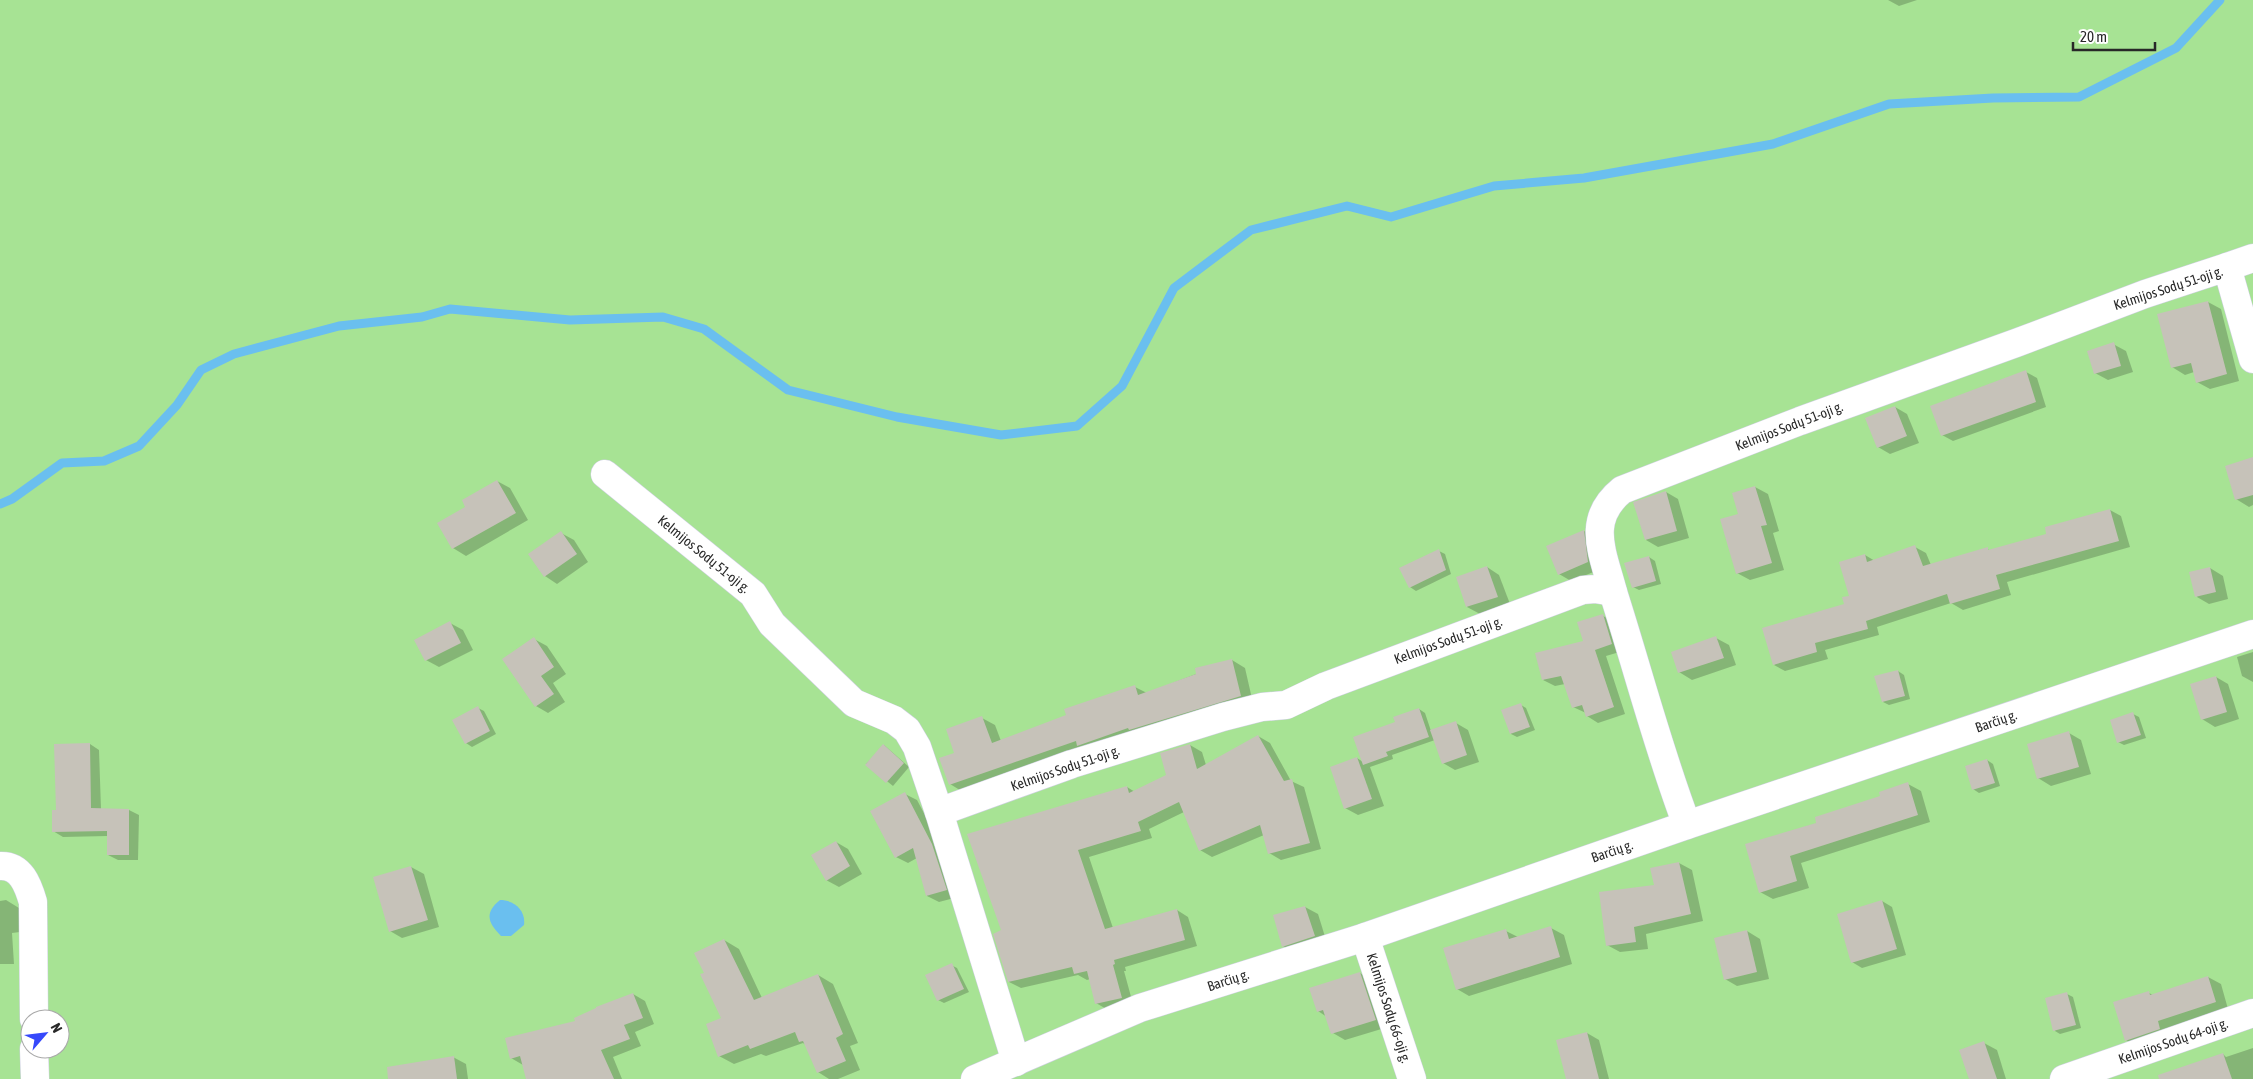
<svg xmlns="http://www.w3.org/2000/svg" width="2253" height="1079" font-family="'Asap Condensed',sans-serif">
  <rect width="100%" height="100%" fill="#ebe5d9"/>
  <!-- green -->
  <path fill="#a7e394" fill-rule="evenodd" d="M0,0h2253v1079h-2253zM30,1019h30v30h-30z"/>
  <!-- water -->
  <path fill="#6abfef" d="M500,900c14,0 26,10 24,25l-13,11h-10c-13,-13 -17,-23 -1,-36z"/>
  <!-- shadow -->
  <g fill="#0003">
    <path d="M1888,0h29l-18,6z"/>
    <path d="M2208,302l13,7 18,72 -29,8 -13,-7 -3,-10 -9,3 -13,-8z"/>
    <path d="M2113,344l13,7 7,21 -25,8 -13,-7z"/>
    <path d="M2026,372l11,6 9,29 -93,34 -11,-6z"/>
    <path d="M1895,407l12,7 12,29 -29,11 -12,-7z"/>
    <path d="M2253,459v46l-4,2 -13,-8z"/>
    <path d="M497,481l13,7 18,32 -62,36 -13,-8 -14,-24 28,-16z"/>
    <path d="M1755,487l13,7 11,37 -6,2 11,37 -34,10 -13,-7 2,-59z"/>
    <path d="M1666,492l12,7 11,39 -31,9 -12,-7z"/>
    <path d="M2110,510l11,6 9,31 -123,35 4,13 -48,15 -12,-7 -74,24 2,8 -54,15 3,9 -43,12 -11,-6 72,-60 19,-50 10,6 40,-14 11,6 5,12 56,-16 4,2 57,-16z"/>
    <path d="M1584,531l13,8 4,30 -30,12 -12,-7 -11,-27z"/>
    <path d="M561,533l13,7 14,22 -31,22 -12,-8z"/>
    <path d="M1439,551l6,3 6,20 -35,17 -6,-4z"/>
    <path d="M1649,557l6,4 6,23 -22,6 -6,-3z"/>
    <path d="M1487,567l12,8 11,29 -30,10 -13,-7z"/>
    <path d="M2210,568l13,8 5,23 -19,5 -12,-7z"/>
    <path d="M1603,616l12,6 8,29 -17,5 19,58 -27,9 -11,-7 -1,-3 -13,-6 -8,-23 -10,2 -12,-6 41,-39z"/>
    <path d="M450,623l13,7 10,20 -34,17 -13,-7z"/>
    <path d="M1716,638l13,7 7,20 -44,15 -13,-8z"/>
    <path d="M534,639l13,7 19,28 -13,9 12,19 -17,11 -12,-7z"/>
    <path d="M2253,652v30l-11,-6 -5,-19z"/>
    <path d="M1232,660l13,8 8,35 -290,89 -13,-8 6,-30 26,-36 13,7 6,16 67,-25 67,-29 12,6z"/>
    <path d="M1898,671l6,4 6,24 -21,6 -6,-3z"/>
    <path d="M2216,677l12,7 11,35 -24,8 -13,-8z"/>
    <path d="M1521,705l5,3 9,22 -18,7 -6,-3 -8,-23z"/>
    <path d="M478,708l6,3 12,23 -24,13 -6,-4z"/>
    <path d="M1419,709l6,4 6,18 25,-8 12,7 11,32 -24,8 -12,-7 -8,-23 -43,15 1,4 -23,8 14,39 -26,9 -13,-7 12,-50 6,4 34,-40z"/>
    <path d="M2133,714l6,3 7,21 -22,7 -6,-3z"/>
    <path d="M2069,733l12,7 10,34 -40,12 -13,-8z"/>
    <path d="M1258,736l12,7 21,38 13,6 17,62 -40,11 -12,-7 -5,-18 -52,22 -12,-7 -16,-38 -35,17 3,9 -63,19 24,71 64,-18 11,7 9,29 -72,21 1,4h-2l9,33 -25,6 -12,-7 -6,-24 -3,1 -9,-5 -57,13 -12,-6 -6,-51 124,-144 8,5 33,-17 22,-30 12,7 4,13z"/>
    <path d="M90,744l9,6 2,59 28,1 10,5 -1,45h-20l-10,-5v-19l-45,1 -10,-6 4,-19z"/>
    <path d="M884,745l25,22 -16,19 -27,-22z"/>
    <path d="M1987,760l6,4 7,22 -21,7 -6,-4z"/>
    <path d="M1908,784l13,7 9,31 -129,41 8,25 -36,11 -13,-7 -14,-47 72,-22 64,-26z"/>
    <path d="M905,794l12,6 27,51 14,46 -19,5 -12,-6 -10,-38 -9,5 -12,-6z"/>
    <path d="M836,842l12,7 14,25 -23,13 -13,-7z"/>
    <path d="M1679,863l13,7 11,51 -57,13 2,15 -28,3 -13,-7 48,-59z"/>
    <path d="M411,867l13,7 15,53 -37,11 -12,-7z"/>
    <path d="M6,900l13,8 1,24 -8,1 2,31h-14v-63z"/>
    <path d="M1882,901l10,6 14,48 -44,13 -10,-6z"/>
    <path d="M1305,907l13,7 9,29 -31,10 -13,-7z"/>
    <path d="M1551,928l13,7 8,29 -103,32 -12,-7 49,-58 12,6z"/>
    <path d="M1747,931l13,8 9,40 -32,7 -12,-7z"/>
    <path d="M724,940l15,9 23,49 56,-23 15,9 25,59 -8,3 10,24 -22,9h-9l-11,-7 -12,-27 -3,-2 -37,13 -5,-2 -27,10 -15,-8 4,-37 -17,-46z"/>
    <path d="M951,965l6,3 12,24 -25,11 -6,-3z"/>
    <path d="M1360,973l12,7 16,47 -43,13 -12,-7 -6,-16 -9,-6z"/>
    <path d="M2208,977l13,7 7,25 -89,39 -13,-8 23,-47 4,2z"/>
    <path d="M633,994l12,7 9,23 -19,8 6,14 -28,11 9,22h-90l-9,-14 -12,-7z"/>
    <path d="M2067,994l6,3 8,31 -21,6 -5,-3z"/>
    <path d="M1587,1033l12,7 10,39h-41z"/>
    <path d="M1984,1043l13,7 9,29h-35z"/>
    <path d="M2253,1048v31h-57l27,-25 3,3z"/>
    <path d="M453,1057l13,7 2,15h-47z"/>
  </g>
  <g fill="none" stroke-linecap="round" stroke-linejoin="round">
    <!-- stream -->
    <path stroke="#6abfef" stroke-width="9" d="M0,504l12,-5 50,-36 42,-2 35,-15 38,-41 24,-35 33,-16 105,-28 83,-9 28,-8 120,11 93,-3 41,12 84,61 109,27 104,18 76,-9 45,-40 52,-98 77,-58 96,-24 44,11 103,-31 90,-8 189,-34 116,-40 104,-6 86,-1 97,-49 44,-48"/>
  </g>
  <!-- building -->
  <g fill="#c6c2b9">
    <path d="M2208,301l19,73 -31,9 -5,-20 -20,5 -14,-54z"/>
    <path d="M2114,342l7,24 -27,8 -7,-23z"/>
    <path d="M2026,370l10,32 -95,34 -11,-30z"/>
    <path d="M1895,406l12,30 -30,12 -12,-30z"/>
    <path d="M2253,457v38l-18,5 -10,-34z"/>
    <path d="M497,480l19,33 -64,36 -15,-26 28,-16 -3,-7z"/>
    <path d="M1755,486l12,39 -6,1 11,37 -36,11 -16,-55 18,-5 -6,-21z"/>
    <path d="M1666,491l11,40 -32,9 -12,-38z"/>
    <path d="M2110,509l9,32 -123,34 4,14 -50,15 -3,-10 -81,27 2,8 -53,14 2,9 -44,13 -11,-37 82,-24 -2,-7 7,-1 -10,-34 26,-8 2,8 48,-17 8,21 65,-19v3l58,-16 -1,-7z"/>
    <path d="M1584,530l4,32 -30,13 -12,-29z"/>
    <path d="M561,531l16,23 -33,23 -16,-23z"/>
    <path d="M1439,549l7,21 -37,18 -10,-20z"/>
    <path d="M1649,556l7,25 -24,7 -8,-25z"/>
    <path d="M1487,566l11,31 -32,10 -10,-30z"/>
    <path d="M2210,567l6,25 -21,5 -6,-25z"/>
    <path d="M1603,614l9,30 -17,6 19,57 -28,10 -4,-12 -10,3 -11,-32 -19,4 -7,-27 48,-12 -6,-19z"/>
    <path d="M450,621l11,22 -36,18 -11,-21z"/>
    <path d="M1716,636l8,22 -46,15 -7,-21z"/>
    <path d="M534,637l20,30 -13,9 13,18 -19,13 -33,-48z"/>
    <path d="M1232,659l9,37 -112,34 -1,-2 -51,18 -1,-5 -127,44 -10,-27 15,-5 -8,-24 36,-13 10,27 74,-28 -2,-6 71,-24 3,10 58,-21 -1,-6z"/>
    <path d="M1898,670l7,26 -23,6 -8,-26z"/>
    <path d="M2216,676l11,36 -26,8 -11,-36z"/>
    <path d="M1521,703l9,24 -20,7 -9,-24z"/>
    <path d="M478,706l12,25 -25,13 -13,-24z"/>
    <path d="M1419,708l10,29 -43,15 2,4 -25,9 -10,-28 42,-15 -2,-5z"/>
    <path d="M2133,712l8,23 -24,8 -7,-23z"/>
    <path d="M1456,721l11,34 -25,9 -12,-34z"/>
    <path d="M2069,731l10,36 -42,12 -10,-35z"/>
    <path d="M1258,735l26,46 8,-2 18,64 -42,11 -8,-29 -61,26 -20,-49 -41,20 3,9 -63,19 27,79 72,-20 8,31 -71,20 1,4 -2,1 9,33 -27,6 -8,-33 -13,3 -2,-7 -64,15 -15,-48 8,-4 -34,-96 160,-48 2,7 37,-18 -6,-22 30,-9 7,25z"/>
    <path d="M90,743l1,65 38,1v46h-22v-24l-55,1v-22h4l-2,-66z"/>
    <path d="M883,744l21,19 -18,20 -21,-18z"/>
    <path d="M1357,757l15,42 -28,10 -14,-42z"/>
    <path d="M1987,759l8,24 -23,7 -7,-24z"/>
    <path d="M1908,782l10,33 -128,41 7,25 -38,12 -14,-49 71,-21 -1,-6 65,-21 -1,-4z"/>
    <path d="M905,792l27,52 15,46 -21,6 -13,-48 -18,10 -25,-47z"/>
    <path d="M836,841l14,25 -24,15 -15,-26z"/>
    <path d="M1679,862l12,52 -57,13 2,15 -30,4 -7,-54 55,-7 -4,-17z"/>
    <path d="M411,866l17,54 -39,12 -16,-55z"/>
    <path d="M1882,900l15,49 -46,14 -14,-49z"/>
    <path d="M1305,906l10,30 -33,11 -9,-32z"/>
    <path d="M1551,926l9,31 -104,33 -13,-42 63,-19 3,10z"/>
    <path d="M1747,930l10,42 -33,8 -10,-42z"/>
    <path d="M724,939l30,61 64,-26 25,60 -7,4 10,23 -29,12 -14,-32 -4,1 -4,-10 -45,17 -2,-4 -30,12 -12,-33 15,-6 -21,-44 4,-1 -10,-20z"/>
    <path d="M952,963l12,26 -27,12 -12,-26z"/>
    <path d="M1360,972l16,48 -45,14 -8,-24 -6,2 -8,-24z"/>
    <path d="M2208,976l8,26 -58,19 2,8 -35,12 -12,-39 36,-11 1,4z"/>
    <path d="M2067,992l9,33 -23,6 -8,-33z"/>
    <path d="M633,993l10,25 -19,7 6,14 -29,11 13,29h-88l-6,-23 -10,3 -5,-21 70,-17 -1,-3 22,-10v-1z"/>
    <path d="M1587,1032l12,47h-33l-10,-39z"/>
    <path d="M1984,1041l13,38h-28l-10,-29z"/>
    <path d="M2223,1053l9,26h-73l-1,-4z"/>
    <path d="M454,1056l3,23h-69l-1,-12z"/>
  </g>
  <g fill="none" stroke-linecap="round" stroke-linejoin="round">
    <!-- minor casing -->
    <g stroke="#ced0e1" stroke-width="29">
      <g id="minor">
        <path d="M2227,267l26,-9"/>
        <path d="M605,474l148,120 19,30 82,79 40,17 13,10 10,17 22,65 133,-48 151,-47 39,-10 24,-2 40,-19 257,-96 12,-1 18,3c-10,-39 -28,-72 9,-102l178,-69 216,-78 129,-49 82,-27 26,92"/>
        <path d="M1613,592c25,78 45,157 74,233"/>
        <path d="M939,812l77,250"/>
        <path d="M0,866c21,-1 28,19 33,36l1,117"/>
        <path d="M1365,937l47,142"/>
        <path d="M34,1049l1,30"/>
        <path d="M975,1079l165,-71 225,-71 322,-112 566,-191"/>
        <path d="M2064,1079l189,-66"/>
      </g>
    </g>
    <!-- minor -->
    <use href="#minor" stroke="#fff" stroke-width="28"/>
  </g>
  <g text-anchor="middle" dominant-baseline="central" stroke-width="4" stroke-linejoin="round" paint-order="stroke">
    <!-- street labels -->
    <g font-size="14" fill="#282828" stroke="#fff">
      <text transform="translate(2168 288) rotate(-18)">Kelmijos Sodų 51-oji g.</text>
      <text transform="translate(1789 426) rotate(-21)">Kelmijos Sodų 51-oji g.</text>
      <text transform="translate(704 554) rotate(39)">Kelmijos Sodų 51-oji g.</text>
      <text transform="translate(1448 640) rotate(-20)">Kelmijos Sodų 51-oji g.</text>
      <text transform="translate(1996 721) rotate(-19)">Barčių g.</text>
      <text transform="translate(1065 768) rotate(-19)">Kelmijos Sodų 51-oji g.</text>
      <text transform="translate(1612 851) rotate(-19)">Barčių g.</text>
      <text transform="translate(1228 980) rotate(-18)">Barčių g.</text>
      <text transform="translate(1389 1008) rotate(72)">Kelmijos Sodų 66-oji g.</text>
      <text transform="translate(2173 1041) rotate(-19)">Kelmijos Sodų 64-oji g.</text>
    </g>
  </g>
  <!-- north arrow -->
  <g transform="translate(45 1034) rotate(62)"><circle r="24" fill="#ffffff" stroke="#a9a9a9"/>
  <path d="M0-4L9 19L0 12L-9 19Z" fill="#3648fb"/>
  <text y="-8" font-size="14" font-weight="bold" text-anchor="middle" fill="#282828">N</text>
  </g>
  <!-- scale -->
  <path d="M2073 42v8h82v-8" fill="none" stroke="#282828" stroke-width="2.5"/>
  <text x="2080" y="42" font-size="15" fill="#282828" stroke="#ffffff" stroke-width="4" paint-order="stroke">20 m</text>
</svg>
